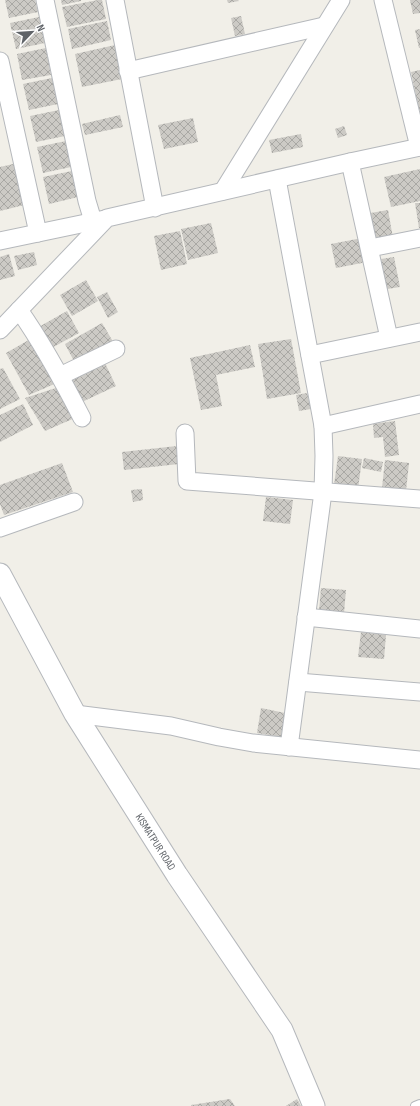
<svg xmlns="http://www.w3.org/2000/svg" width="420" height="1106" font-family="'Sofia Sans Condensed',sans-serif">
  <defs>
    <pattern id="building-cross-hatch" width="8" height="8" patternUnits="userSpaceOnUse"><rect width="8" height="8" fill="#cccac5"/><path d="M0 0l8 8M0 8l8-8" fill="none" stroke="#a9a8a4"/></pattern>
  </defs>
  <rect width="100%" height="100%" fill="#f1efe8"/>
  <!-- building -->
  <g fill="url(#building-cross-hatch)">
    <path d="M5,0h30l3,12 -29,6z"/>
    <path d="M61,0h20v1l-19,4z"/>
    <path d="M98,0h4l4,19 -39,8 -5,-20z"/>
    <path d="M227,0h11l1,1 -11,2z"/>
    <path d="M410,0h10v13l-7,1z"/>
    <path d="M241,16l4,18 -10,2 -4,-18z"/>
    <path d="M39,17l6,26 -29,6 -6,-26z"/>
    <path d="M107,21l4,19 -39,9 -4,-20z"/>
    <path d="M420,29v19h-1l-4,-18z"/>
    <path d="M115,45l7,34 -40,8 -7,-33z"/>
    <path d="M46,48l5,27 -29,5 -5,-26z"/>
    <path d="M420,70v40h-1l-8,-38z"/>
    <path d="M52,78l6,26 -29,6 -6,-26z"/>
    <path d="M59,110l6,26 -29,6 -6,-26z"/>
    <path d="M120,115l3,12 -38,8 -3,-11z"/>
    <path d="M193,118l5,24 -34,7 -6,-24z"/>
    <path d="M344,126l3,9 -9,3 -3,-9z"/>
    <path d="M301,134l2,13 -31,6 -3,-13z"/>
    <path d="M66,141l5,26 -28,6 -6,-26z"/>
    <path d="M22,162l10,41 -32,8v-44z"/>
    <path d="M420,169v32l-29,6 -7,-30z"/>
    <path d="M72,171l6,26 -29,7 -6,-27z"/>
    <path d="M415,203h5v25h-1z"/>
    <path d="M388,210l5,28 -23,5 -5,-29z"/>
    <path d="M211,223l7,30 -30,7 -7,-31z"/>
    <path d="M180,231l7,33 -26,6 -7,-34z"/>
    <path d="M362,238l5,24 -31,6 -5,-24z"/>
    <path d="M34,252l3,13 -19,5 -4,-14z"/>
    <path d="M9,254l6,22 -15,4v-23z"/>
    <path d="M394,257l6,30 -13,2 -6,-30z"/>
    <path d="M86,280l12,21 -26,15 -12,-21z"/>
    <path d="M107,292l11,20 -10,6 -11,-21z"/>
    <path d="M67,311l12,22 -31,17 -11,-22z"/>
    <path d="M102,323l13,22 -38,22 -12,-23z"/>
    <path d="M34,337l25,45 -30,13 -23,-42z"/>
    <path d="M291,339l10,54 -34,6 -9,-55z"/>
    <path d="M250,345l5,22 -39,8 6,31 -21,4 -11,-52z"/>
    <path d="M105,363l11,23 -34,16 -11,-22z"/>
    <path d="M3,368l17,31 -20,10v-40z"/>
    <path d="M62,386l15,31 -32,14 -20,-33z"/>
    <path d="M307,393l4,16 -12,2 -3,-16z"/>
    <path d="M23,404l10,21 -33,17v-27z"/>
    <path d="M395,421l4,34 -14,2 -2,-20 -9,1 -1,-14z"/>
    <path d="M177,446l2,18 -55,6 -2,-18z"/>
    <path d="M338,456l24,3 -4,30 -24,-4z"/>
    <path d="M364,458l19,4 -2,10 -19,-4z"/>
    <path d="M385,460l24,3 -3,28 -24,-3z"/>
    <path d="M62,463l11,29 -69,23 -4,-11v-19z"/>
    <path d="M142,489l1,11 -10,2 -2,-12z"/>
    <path d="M266,497l27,3 -3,24 -27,-3z"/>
    <path d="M321,588l25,2 -2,23 -25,-2z"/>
    <path d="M361,632l25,3 -2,24 -26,-2z"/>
    <path d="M261,708l24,5 -4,24 -24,-4z"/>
    <path d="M230,1099l5,7h-44v-1z"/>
    <path d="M297,1099l4,7h-15z"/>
  </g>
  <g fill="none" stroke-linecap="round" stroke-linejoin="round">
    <!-- service casing -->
    <g stroke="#b5b8bc" stroke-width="10">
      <path id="service" d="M415,1106l5,-2"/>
    </g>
    <!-- minor casing -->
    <g stroke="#b5b8bc" stroke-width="19">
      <g id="minor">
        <path d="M45,0l42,201 6,20"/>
        <path d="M115,0l40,208"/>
        <path d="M383,0l36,147"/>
        <path d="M0,61l38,172"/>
        <path d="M128,71l196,-45"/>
        <path d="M350,162l39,176"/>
        <path d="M277,179l46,247 1,30 -1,36 -34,255"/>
        <path d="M223,191l118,-191"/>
        <path d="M0,241l105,-22"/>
        <path d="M370,248l50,-10"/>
        <path d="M19,310c24,34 44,71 63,108"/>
        <path d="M0,330l107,-112 243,-56 70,-15"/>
        <path d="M310,355l110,-23"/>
        <path d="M60,376l56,-27"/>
        <path d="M323,426l97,-22"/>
        <path d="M185,433l2,48 233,18"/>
        <path d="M0,528l74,-26"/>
        <path d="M306,617l114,12"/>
        <path d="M298,682l122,10"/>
        <path d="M75,714l96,12 48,11 34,6 167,17"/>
      </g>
    </g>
    <!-- tertiary casing -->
    <g stroke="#b5b8bc" stroke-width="23">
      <g id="tertiary">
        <path id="s1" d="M0,574l75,140 102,161 105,155 32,76"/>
      </g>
    </g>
    <!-- service -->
    <use href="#service" stroke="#fff" stroke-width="8"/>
    <!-- minor -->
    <use href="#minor" stroke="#fff" stroke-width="17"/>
    <!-- tertiary -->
    <use href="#tertiary" stroke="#fff" stroke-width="21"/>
  </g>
  <g text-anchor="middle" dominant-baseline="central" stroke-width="4" stroke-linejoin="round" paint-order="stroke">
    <!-- street labels -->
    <g font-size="11" fill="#5f6368" stroke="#fff">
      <text stroke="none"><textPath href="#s1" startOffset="310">KISMATPUR ROAD</textPath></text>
    </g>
  </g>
  <!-- north arrow -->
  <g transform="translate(32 32) rotate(65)" stroke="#ffffff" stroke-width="3" paint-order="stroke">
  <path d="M0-3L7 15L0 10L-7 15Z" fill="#5f6368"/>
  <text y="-6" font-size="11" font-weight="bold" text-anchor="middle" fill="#5f6368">N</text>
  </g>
</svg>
